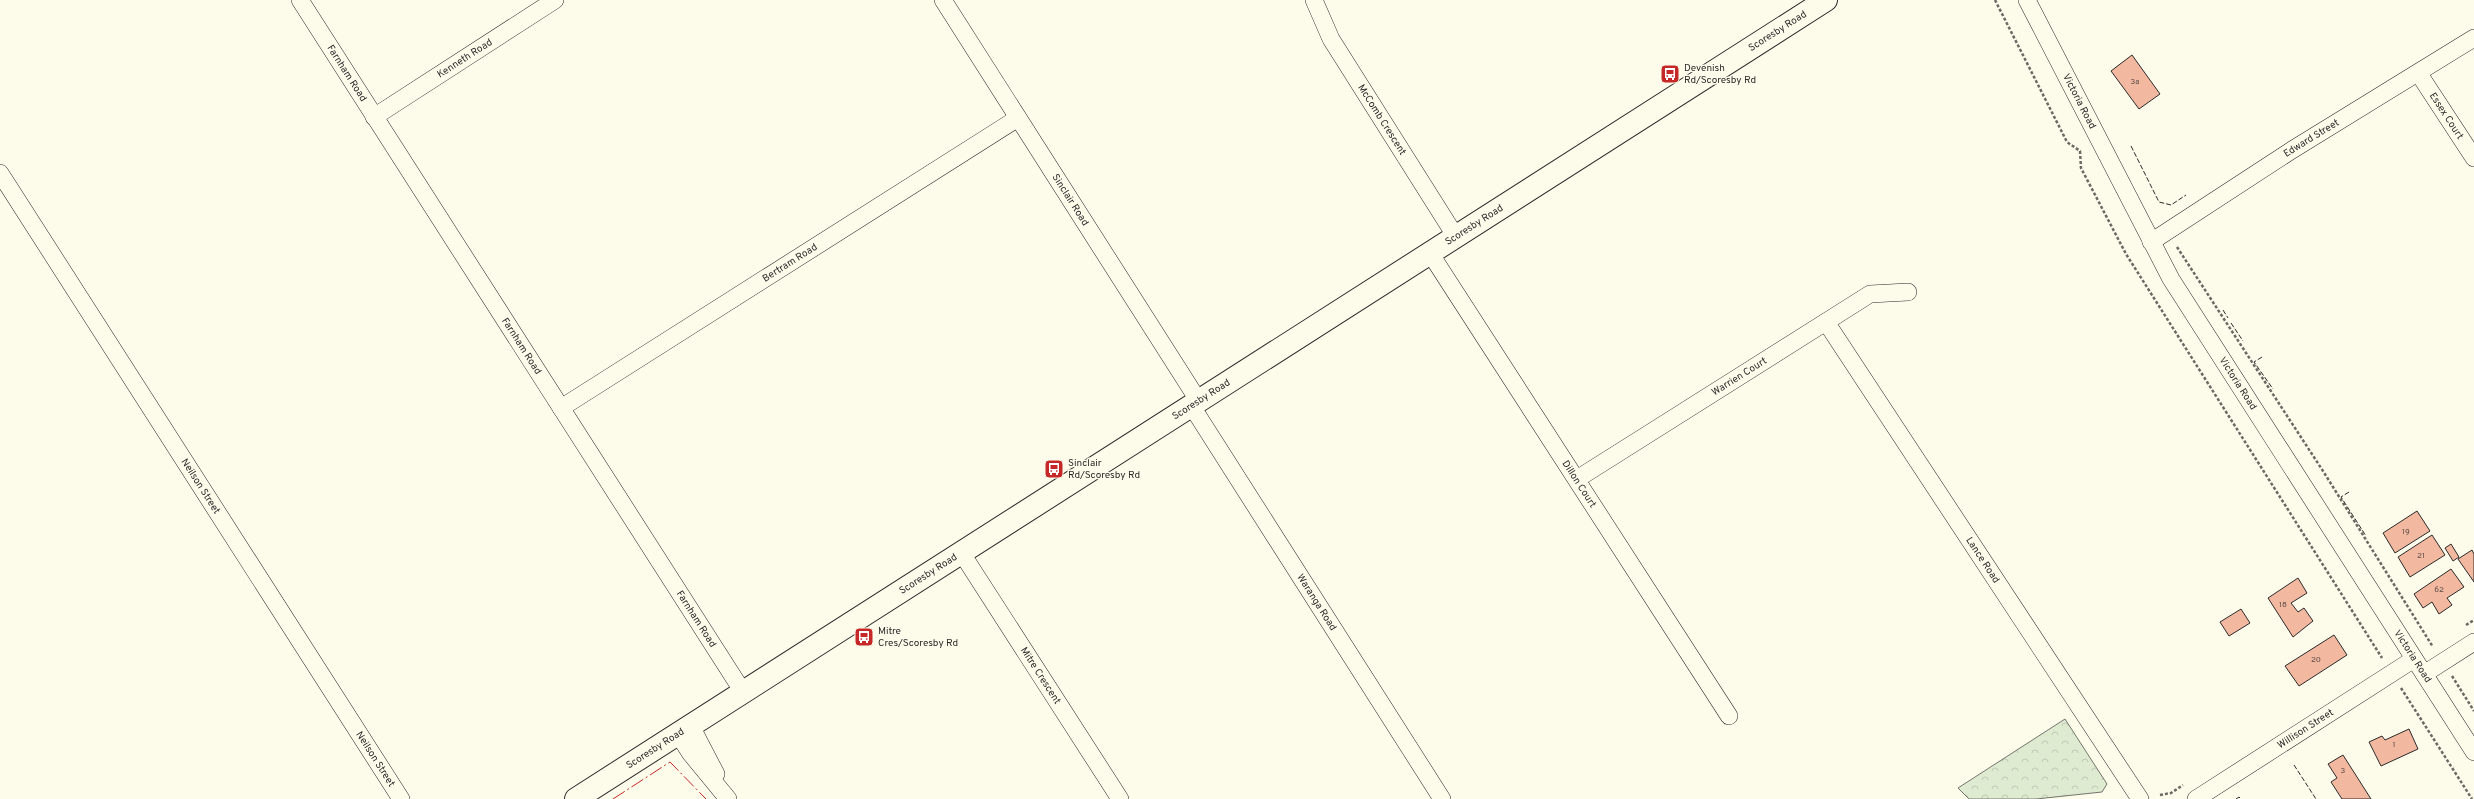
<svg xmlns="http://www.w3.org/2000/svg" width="2474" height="799" font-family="Overpass,sans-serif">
  <defs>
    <pattern id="park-crowns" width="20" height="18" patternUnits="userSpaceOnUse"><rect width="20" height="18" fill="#deebd1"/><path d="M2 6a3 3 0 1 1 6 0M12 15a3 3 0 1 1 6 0" fill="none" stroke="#bfcab4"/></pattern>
  </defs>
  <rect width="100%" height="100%" fill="#fdfbea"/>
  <!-- park -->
  <path fill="url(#park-crowns)" stroke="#74746e" d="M2065,719l42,65 -5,8 -66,7h-67l-11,-11z"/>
  <!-- building -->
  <g fill="#f2b8a0" stroke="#2b2b2b">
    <path d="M2132,55l28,39 -21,15 -28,-38z"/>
    <path d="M2417,511l13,20 -35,22 -12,-20z"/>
    <path d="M2432,535l13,20 -35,22 -12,-20z"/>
    <path d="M2451,544l8,13 -6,4 -8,-13z"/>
    <path d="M2472,550l2,4v28l-16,-23z"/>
    <path d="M2451,569l13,18 -17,11 5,7 -13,9 -7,-12 -9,6 -9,-14z"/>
    <path d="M2298,578l9,15 -16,10 7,9 6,-4 9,13 -20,16 -25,-39z"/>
    <path d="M2241,609l9,14 -21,13 -9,-14z"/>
    <path d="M2334,635l13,20 -48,31 -14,-20z"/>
    <path d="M2409,729l9,20 -37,17 -12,-24 13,-6 3,4z"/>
    <path d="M2343,755l28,44h-29l-11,-17 6,-4 -9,-14z"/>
  </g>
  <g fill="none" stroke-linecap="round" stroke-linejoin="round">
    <!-- minor casing -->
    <g stroke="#2b2b2b" stroke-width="18">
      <g id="minor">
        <path id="s1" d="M300,0l443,692"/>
        <path id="s2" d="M943,0l255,400"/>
        <path id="s3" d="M1314,0l17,39 125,198"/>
        <path id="s4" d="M2027,0l144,279 303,473"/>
        <path id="s5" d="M2419,74l55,84"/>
        <path id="s6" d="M374,117l181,-117"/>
        <path id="s7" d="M0,173l401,626"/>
        <path id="s8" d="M2151,242l141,-92 182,-112"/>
        <path id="s9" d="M1430,253l299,463"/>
        <path id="s10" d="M1826,322l314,477"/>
        <path id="s11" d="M1191,405l251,394"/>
        <path id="s12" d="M561,408l457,-290"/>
        <path id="s13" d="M1577,479l293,-185 38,-2"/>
        <path id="s14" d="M961,552l159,247"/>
        <path d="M2424,674l50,-32"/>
        <path d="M691,726l25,48"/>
        <path d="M678,734l13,20 37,45"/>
        <path id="s15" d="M2196,799l218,-140"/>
      </g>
    </g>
    <!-- primary casing -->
    <g stroke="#2b2b2b" stroke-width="24">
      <g id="primary">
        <path id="s16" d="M576,799l1250,-799"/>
      </g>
    </g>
    <!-- path -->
    <g stroke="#6a6964" stroke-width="2.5" stroke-dasharray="3 2" stroke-linecap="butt">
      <path d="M1995,0l72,142 13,9 1,17 45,86 256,404"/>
      <path d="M2177,247l146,224 110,176"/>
      <path d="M2466,625l8,-5"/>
      <path d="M2452,676l22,35"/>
      <path d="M2401,688l71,111"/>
      <path d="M2160,795l11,-2 12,-8"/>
    </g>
    <!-- minor -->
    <use href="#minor" stroke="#fdfbea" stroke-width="17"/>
    <!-- primary -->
    <use href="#primary" stroke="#fdfbea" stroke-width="22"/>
    <!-- fence -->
    <g stroke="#2b2b2b" stroke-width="1" stroke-dasharray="5 2" stroke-linecap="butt">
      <path d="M2131,146l28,56 12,3 15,-10"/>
      <path d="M2223,310l5,8"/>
      <path d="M2231,323l12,18"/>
      <path d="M2262,357l-8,5 19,27"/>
      <path d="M2349,492l-8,5 25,39"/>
      <path d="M2294,765l22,34"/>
      <path d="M2236,799l3,-2 2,2"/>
    </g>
    <!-- power -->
    <path stroke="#c62828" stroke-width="1" stroke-dasharray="14 3 2 3" stroke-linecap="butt" d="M613,799l57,-37 36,37"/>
  </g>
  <!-- icons -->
  <defs>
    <g id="bus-square" transform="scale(1)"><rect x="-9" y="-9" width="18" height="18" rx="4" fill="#c62828" stroke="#fdfbea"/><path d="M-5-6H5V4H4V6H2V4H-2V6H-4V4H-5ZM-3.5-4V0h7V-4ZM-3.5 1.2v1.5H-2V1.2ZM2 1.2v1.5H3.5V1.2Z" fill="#fff"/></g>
  </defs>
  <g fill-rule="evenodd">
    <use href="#bus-square" x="1670" y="74"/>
    <use href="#bus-square" x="1054" y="469"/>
    <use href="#bus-square" x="864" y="637"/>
  </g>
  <g text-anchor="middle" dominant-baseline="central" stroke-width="3" stroke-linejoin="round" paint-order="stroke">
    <!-- number labels -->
    <g font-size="8" fill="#5d4e48">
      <text x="2135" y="82">3a</text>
      <text x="2406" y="532">19</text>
      <text x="2421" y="556">21</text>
      <text x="2439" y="590">62</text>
      <text x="2283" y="605">18</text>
      <text x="2316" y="660">20</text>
      <text x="2394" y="745">1</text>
      <text x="2343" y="771">3</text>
    </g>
    <!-- street labels -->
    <g font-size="10" fill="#2b2b2b" stroke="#fdfbea">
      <text stroke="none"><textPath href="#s16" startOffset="1426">Scoresby Road</textPath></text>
      <text stroke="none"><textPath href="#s6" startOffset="108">Kenneth Road</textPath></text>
      <text stroke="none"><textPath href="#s1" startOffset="87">Farnham Road</textPath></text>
      <text stroke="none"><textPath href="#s4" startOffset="114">Victoria Road</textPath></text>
      <text stroke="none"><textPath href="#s5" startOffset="50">Essex Court</textPath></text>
      <text stroke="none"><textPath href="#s3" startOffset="138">McComb Crescent</textPath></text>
      <text stroke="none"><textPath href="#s8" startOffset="191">Edward Street</textPath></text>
      <text stroke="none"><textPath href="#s2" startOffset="237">Sinclair Road</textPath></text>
      <text stroke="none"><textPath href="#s16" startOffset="1066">Scoresby Road</textPath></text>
      <text stroke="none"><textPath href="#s12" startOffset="271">Bertram Road</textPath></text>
      <text stroke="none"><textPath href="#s1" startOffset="411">Farnham Road</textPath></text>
      <text stroke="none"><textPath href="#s13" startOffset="192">Warrien Court</textPath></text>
      <text stroke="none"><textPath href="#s4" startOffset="438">Victoria Road</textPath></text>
      <text stroke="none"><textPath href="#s16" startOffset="742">Scoresby Road</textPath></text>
      <text stroke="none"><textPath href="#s9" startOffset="275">Dillon Court</textPath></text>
      <text stroke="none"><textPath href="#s7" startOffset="372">Neilson Street</textPath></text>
      <text stroke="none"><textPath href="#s10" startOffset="285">Lance Road</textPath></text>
      <text stroke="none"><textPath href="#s16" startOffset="418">Scoresby Road</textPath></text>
      <text stroke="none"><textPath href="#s11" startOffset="234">Waranga Road</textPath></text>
      <text stroke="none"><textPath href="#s1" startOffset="735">Farnham Road</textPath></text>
      <text stroke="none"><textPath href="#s4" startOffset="762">Victoria Road</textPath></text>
      <text stroke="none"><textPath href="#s14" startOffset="147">Mitre Crescent</textPath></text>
      <text stroke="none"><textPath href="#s15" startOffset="130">Willison Street</textPath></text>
      <text stroke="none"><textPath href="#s16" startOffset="94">Scoresby Road</textPath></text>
      <text stroke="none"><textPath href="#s7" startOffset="696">Neilson Street</textPath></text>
    </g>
    <!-- poi labels -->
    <g font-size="10" fill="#2b2b2b" stroke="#fdfbea" text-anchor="start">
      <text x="1684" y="68">Devenish<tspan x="1684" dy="12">Rd/Scoresby Rd</tspan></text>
      <text x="1068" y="463">Sinclair<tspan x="1068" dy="12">Rd/Scoresby Rd</tspan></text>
      <text x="878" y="631">Mitre<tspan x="878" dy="12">Cres/Scoresby Rd</tspan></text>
    </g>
  </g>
</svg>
